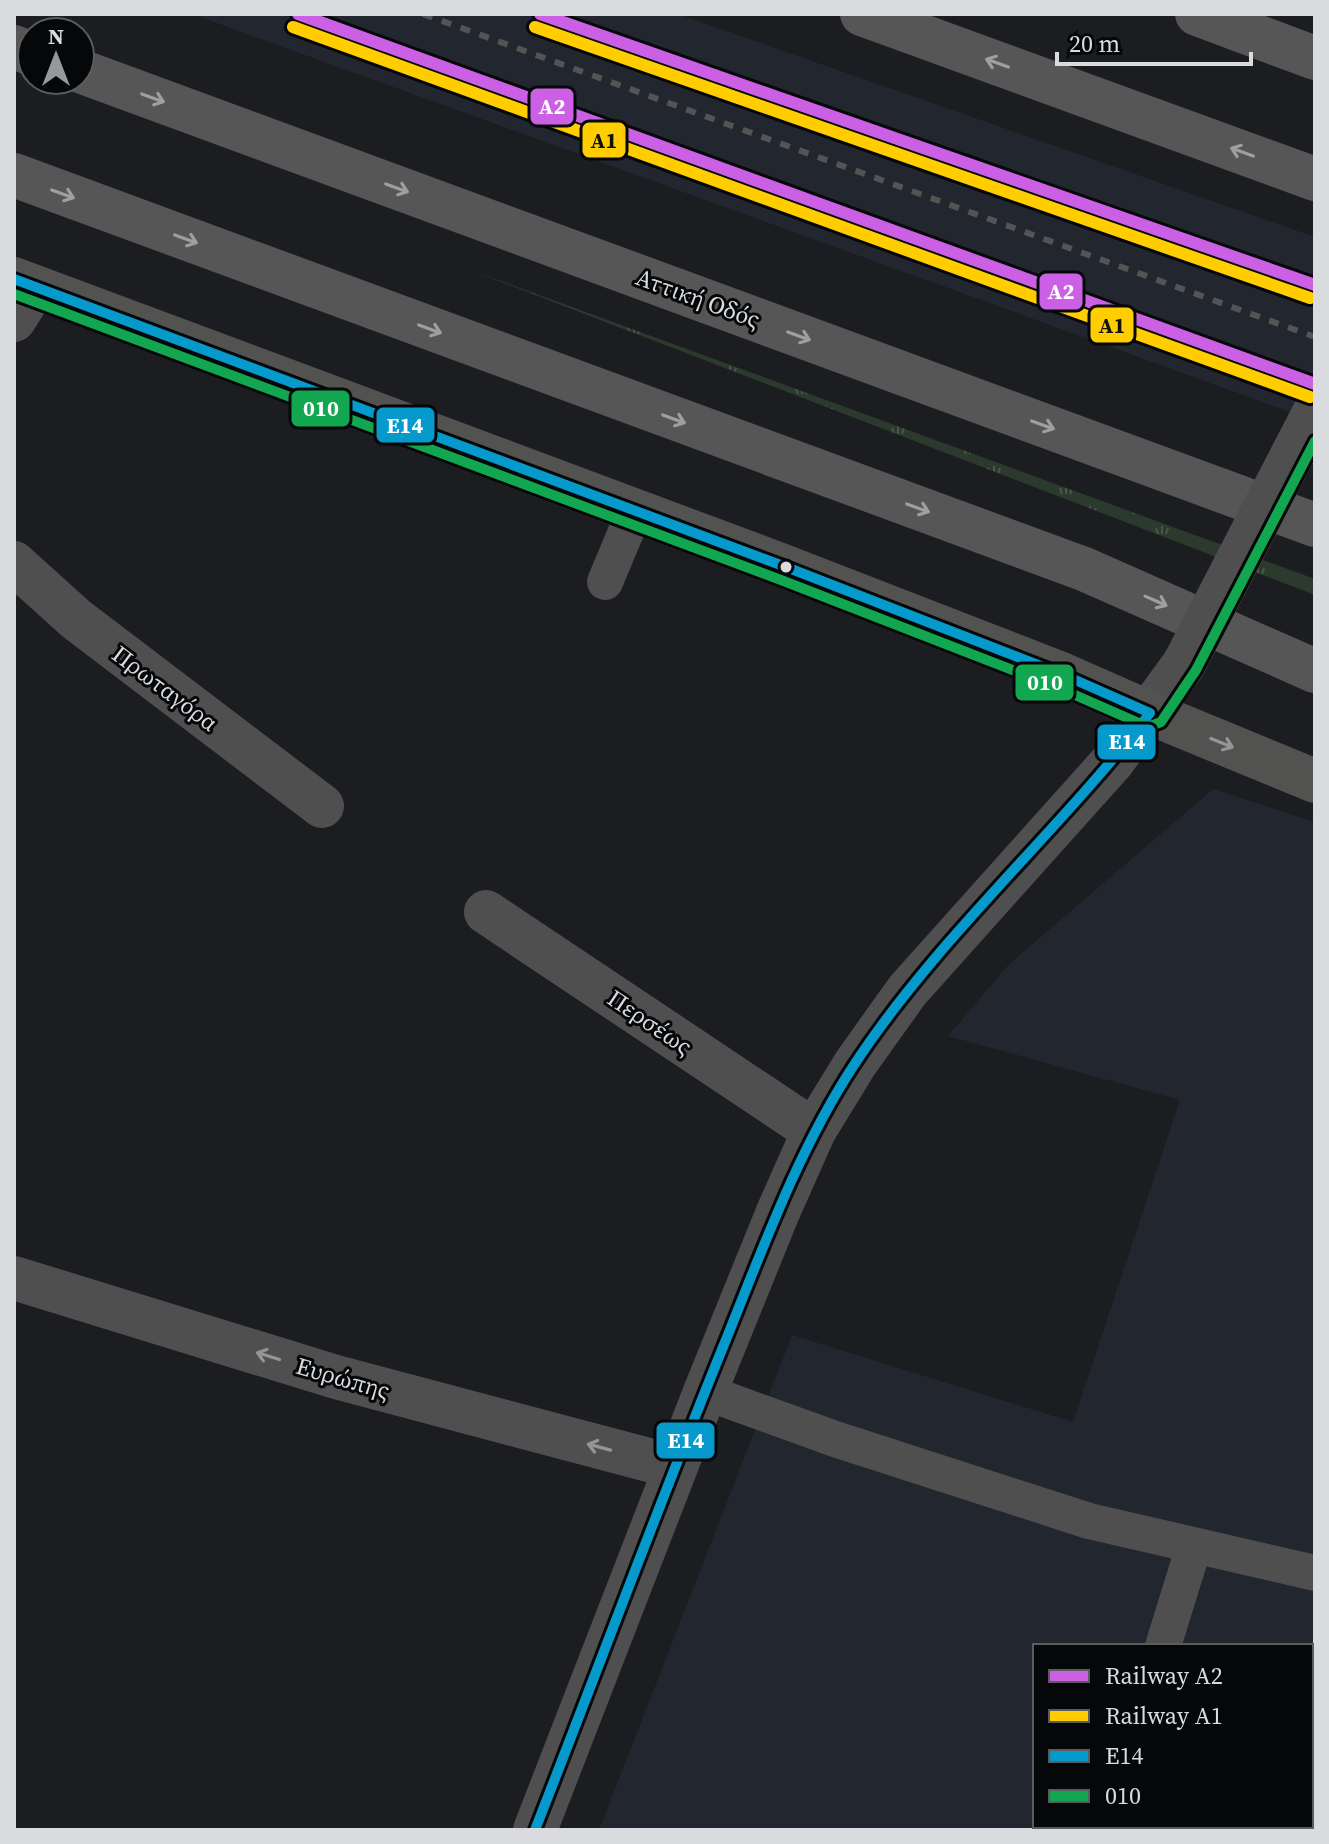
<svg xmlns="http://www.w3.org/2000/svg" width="1329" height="1844" font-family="'Source Serif 4',serif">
  <defs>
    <pattern id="grass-tufts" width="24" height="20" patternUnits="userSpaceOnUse" patternTransform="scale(2)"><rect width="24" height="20" fill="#2b3a2c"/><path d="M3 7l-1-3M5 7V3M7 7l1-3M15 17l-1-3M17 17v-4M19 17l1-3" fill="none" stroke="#49564a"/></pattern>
  </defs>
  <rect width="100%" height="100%" fill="#1b1d20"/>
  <!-- built -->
  <g fill="#22262f" fill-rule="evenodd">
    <path d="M192,14h486l637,223v184z"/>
    <path d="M1213,789l102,33v1008h-716l193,-495 281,87 107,-322 -232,-64 61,-72zM1035,1646h276v180h-276z"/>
  </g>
  <!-- grass -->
  <path fill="url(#grass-tufts)" d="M468,269l847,310v16z"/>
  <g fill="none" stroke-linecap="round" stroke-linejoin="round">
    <!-- lane -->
    <g stroke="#4f4f50" stroke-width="36">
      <path d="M605,582l30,-72"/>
      <path d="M705,1392l130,47 254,82 226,52"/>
      <path d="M1163,1646l31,-100"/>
      <path d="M1132,1826v4"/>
    </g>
    <!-- street -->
    <g stroke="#4f4f50" stroke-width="44">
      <path d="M14,320l21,-33"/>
      <path d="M14,563l62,56 246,187"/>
      <path d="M486,912l328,219"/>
      <path d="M14,1278l322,99 339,90"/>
      <path d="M535,1830l170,-438 73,-180 36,-81 41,-67 52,-73 206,-230 71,-97"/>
    </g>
    <!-- secondary -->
    <path stroke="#525251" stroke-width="44" d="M14,279l772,288 278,108 86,38 165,68"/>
    <!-- highway -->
    <g stroke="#575656" stroke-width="44">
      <path d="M862,14l453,165"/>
      <path d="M1197,14l118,44"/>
      <path d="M14,47l18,7"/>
      <path d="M80,71l1235,454"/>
      <path d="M14,175l1070,394 231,102"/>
    </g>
    <!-- rail -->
    <path stroke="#545455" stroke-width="6" stroke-dasharray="10 10" stroke-linecap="butt" d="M423,14l892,323"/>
    <!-- street-bridge -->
    <path stroke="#4f4f50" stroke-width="44" d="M1184,664l131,-253"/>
    <!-- bus-1 casing -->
    <g stroke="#060708" stroke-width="16">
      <path id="bus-1" d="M14,279l772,288 278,108 86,38c-93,121 -212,224 -296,352 -57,87 -92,186 -131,282 -65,160 -125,322 -188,483"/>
    </g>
    <!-- bus-2 casing -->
    <g stroke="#060708" stroke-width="16">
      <path id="bus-2" d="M14,294l767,286 278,108 89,39 13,-5 35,-52 119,-229"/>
    </g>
    <!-- bus-1 -->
    <use href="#bus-1" stroke="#0699cb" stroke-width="10"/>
    <!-- bus-2 -->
    <use href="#bus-2" stroke="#13a651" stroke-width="10"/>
    <!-- rail-1 casing -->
    <g stroke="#060708" stroke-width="18">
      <g id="rail-1">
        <path d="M298,14l1017,370"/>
        <path d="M540,14l775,271"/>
      </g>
    </g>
    <!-- rail-2 casing -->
    <g stroke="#060708" stroke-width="18">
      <g id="rail-2">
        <path d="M293,27l1017,370"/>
        <path d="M535,27l775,271"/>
      </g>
    </g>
    <!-- rail-1 -->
    <use href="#rail-1" stroke="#cc60e5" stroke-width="12"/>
    <!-- rail-2 -->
    <use href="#rail-2" stroke="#ffcd00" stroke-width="12"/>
  </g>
  <!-- one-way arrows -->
  <defs><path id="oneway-shaft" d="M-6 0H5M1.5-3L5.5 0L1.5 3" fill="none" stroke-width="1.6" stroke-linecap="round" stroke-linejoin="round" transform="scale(2)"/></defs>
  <g stroke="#9e9fa1">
    <use href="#oneway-shaft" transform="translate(997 63) rotate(-160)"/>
    <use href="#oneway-shaft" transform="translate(153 98) rotate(20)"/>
    <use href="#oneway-shaft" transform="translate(1242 152) rotate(-160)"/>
    <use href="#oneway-shaft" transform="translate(397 188) rotate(20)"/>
    <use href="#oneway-shaft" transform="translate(63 194) rotate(20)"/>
    <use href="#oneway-shaft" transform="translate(186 239) rotate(20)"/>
    <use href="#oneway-shaft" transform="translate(430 329) rotate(20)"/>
    <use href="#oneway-shaft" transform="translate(799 336) rotate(20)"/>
    <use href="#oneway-shaft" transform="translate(674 419) rotate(20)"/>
    <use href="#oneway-shaft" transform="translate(1043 425) rotate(20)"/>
    <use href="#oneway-shaft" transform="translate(918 508) rotate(20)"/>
    <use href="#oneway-shaft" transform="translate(1156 601) rotate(24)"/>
  </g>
  <use stroke="#969698" href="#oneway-shaft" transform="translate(1222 743) rotate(22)"/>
  <g stroke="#949598">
    <use href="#oneway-shaft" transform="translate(268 1356) rotate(-163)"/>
    <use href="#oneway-shaft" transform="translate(599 1447) rotate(-165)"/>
  </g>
  <!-- markers -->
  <circle fill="#d9dbdf" stroke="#060708" stroke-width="3" cx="786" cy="567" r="7"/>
  <g text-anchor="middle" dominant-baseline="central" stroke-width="6" stroke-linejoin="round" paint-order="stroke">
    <!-- street labels -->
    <g font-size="24" fill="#d9dbdf" stroke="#060708">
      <text transform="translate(698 298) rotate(20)">Αττική Οδός</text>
      <text transform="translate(165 688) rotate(37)">Πρωταγόρα</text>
      <text transform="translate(650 1022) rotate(34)">Περσέως</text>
      <text transform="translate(343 1378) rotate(16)">Ευρώπης</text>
    </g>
  </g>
  <g stroke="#060708" stroke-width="3">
    <rect x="529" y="87" width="46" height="39" rx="8" fill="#cc60e5"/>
    <rect x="581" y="121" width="46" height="38" rx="8" fill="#ffcd00"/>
    <rect x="1038" y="272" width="46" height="39" rx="8" fill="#cc60e5"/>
    <rect x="1089" y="306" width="46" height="38" rx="8" fill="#ffcd00"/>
    <rect x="290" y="389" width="61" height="39" rx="8" fill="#13a651"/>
    <rect x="375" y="406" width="61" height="38" rx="8" fill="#0699cb"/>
    <rect x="1014" y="663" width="61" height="39" rx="8" fill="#13a651"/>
    <rect x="1096" y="723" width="61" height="38" rx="8" fill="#0699cb"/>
    <rect x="655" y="1421" width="61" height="39" rx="8" fill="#0699cb"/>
  </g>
  <g font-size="22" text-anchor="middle" font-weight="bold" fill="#fff">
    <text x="552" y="114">A2</text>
    <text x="1061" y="299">A2</text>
    <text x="321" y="416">010</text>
    <text x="405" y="433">Ε14</text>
    <text x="1045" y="690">010</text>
    <text x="1127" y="749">Ε14</text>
    <text x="686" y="1448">Ε14</text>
  </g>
  <g font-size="22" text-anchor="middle" font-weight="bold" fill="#111">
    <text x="604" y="148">A1</text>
    <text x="1112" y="333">A1</text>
  </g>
  <!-- border -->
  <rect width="1329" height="1844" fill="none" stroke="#d9dbdf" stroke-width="32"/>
  <!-- legend -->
  <rect x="1033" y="1644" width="280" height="184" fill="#060708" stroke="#5a5c5e" stroke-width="2"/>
  <rect x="1049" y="1670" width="40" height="12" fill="#cc60e5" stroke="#5a5c5e" stroke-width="2"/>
  <text x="1105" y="1684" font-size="24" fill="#d9dbdf">Railway A2</text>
  <rect x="1049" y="1710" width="40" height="12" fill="#ffcd00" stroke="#5a5c5e" stroke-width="2"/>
  <text x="1105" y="1724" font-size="24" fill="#d9dbdf">Railway A1</text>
  <rect x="1049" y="1750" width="40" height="12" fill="#0699cb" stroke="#5a5c5e" stroke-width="2"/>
  <text x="1105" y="1764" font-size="24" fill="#d9dbdf">Ε14</text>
  <rect x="1049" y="1790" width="40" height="12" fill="#13a651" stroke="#5a5c5e" stroke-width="2"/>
  <text x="1105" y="1804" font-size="24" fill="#d9dbdf">010</text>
  <!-- north arrow -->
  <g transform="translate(56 56)"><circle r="38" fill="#060708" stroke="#5a5c5e" stroke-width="2"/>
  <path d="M0-6L14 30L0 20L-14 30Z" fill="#96989c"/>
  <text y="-12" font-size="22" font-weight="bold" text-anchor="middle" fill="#d9dbdf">N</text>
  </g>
  <!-- scale -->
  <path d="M1057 52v12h194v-12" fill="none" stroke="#d9dbdf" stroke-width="4"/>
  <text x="1069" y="52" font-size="24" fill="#d9dbdf" stroke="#060708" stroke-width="6" paint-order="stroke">20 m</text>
</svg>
